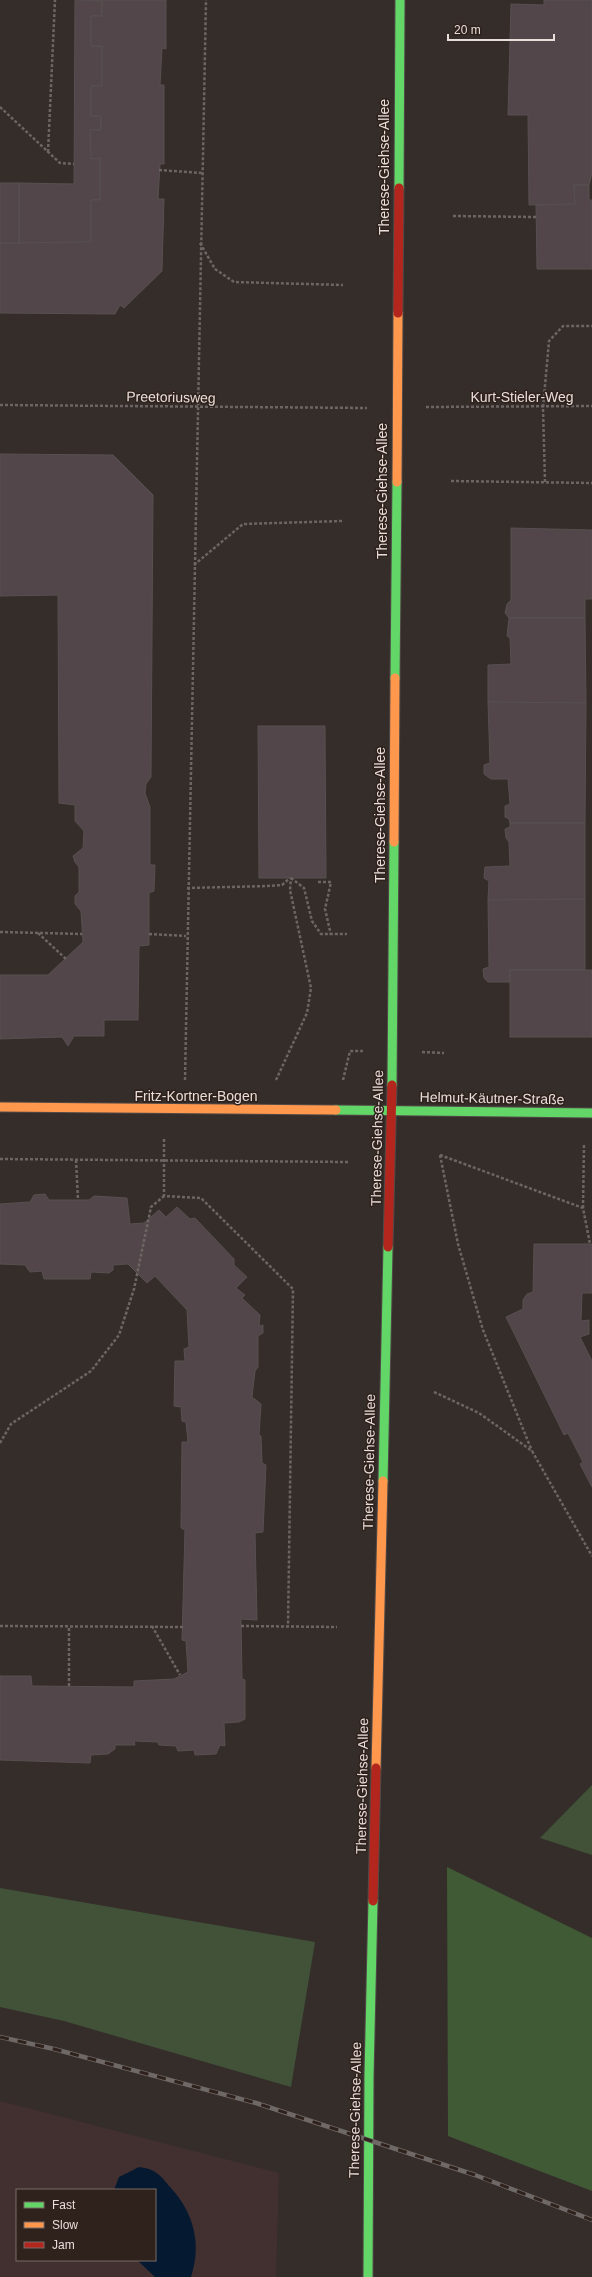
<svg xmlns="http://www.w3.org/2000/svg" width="592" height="2277" font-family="Arial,sans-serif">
  <rect width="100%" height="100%" fill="#352d2a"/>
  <!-- education -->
  <path fill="#423031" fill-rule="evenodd" d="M0,2101l279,72 -3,104h-276zM17,2190h138v70h-138z"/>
  <!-- green -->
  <g fill="#415239">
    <path d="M592,1785v70l-52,-17z"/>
    <path d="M0,1888l315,54 -24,145 -227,-66 -64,-14z"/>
  </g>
  <!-- forest -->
  <path fill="#3f5a34" d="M447,1867l145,71v253l-144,-55z"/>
  <!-- water -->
  <path fill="#051a31" d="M139,2167c17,2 21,8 32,21 23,25 31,57 20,89h-36l-18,-17h18v-70h-41l5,-13z"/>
  <!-- building -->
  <g fill="#53464a" stroke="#575050">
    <path d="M75,0l27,1v15h-11v30h11v40h-11v30h10v14h-11l1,29 9,-1v42h-9v42l-72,1v-60l55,1z"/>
    <path d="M93,0h73v49l-4,-1 -2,37h4v79h-4l-2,35h6l-2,72 -38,37 -4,-3 -5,9 -115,-1v-70l91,-1v-42h9v-42l-9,1 -1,-29h11v-14h-10v-30h11v-40h-11v-30h11v-15z"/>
    <path d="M544,0h48v173l-3,12h-15l1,19 -46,1 -1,-90h-20l3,-111 33,1z"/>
    <rect x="0" y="183" width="19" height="60"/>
    <path d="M574,185h15v15h3v69h-55l-1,-64 39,-1z"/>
    <path d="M0,454l113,1 40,40 -2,282 -5,7 -1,9 5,14v58h5l-1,26 -5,2v52l-10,1 -1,74h-34v16h-30l-6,10 -6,-9 -62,2v-64h48l35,-33 -2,-31 -6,-7v-8l4,-4v-25l-4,-5 -2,-6 10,-8 1,-17 -9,-10v-16l-16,-2 -1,-208 -58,1z"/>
    <path d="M511,528l81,2v69h-7v19h-76l-4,-5 2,-9 4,-4z"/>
    <path d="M509,618h76l1,85 -98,-1v-37l23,-1 -1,-26 -3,-2z"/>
    <path d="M488,702l98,1 -1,120h-75l-1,-4 -4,-2v-11l5,-2 -2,-25h-17l-7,-5v-9l6,-2z"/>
    <path d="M258,726h67l1,152h-67z"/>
    <path d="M510,823h75v76l-97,1 1,-19 -5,-3 1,-11 25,-1 -1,-24 -3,-4 -1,-9 5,-2z"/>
    <path d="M585,899v71h-75v12h-22l-4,-4 -1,-9 6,-2 -1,-67z"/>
    <rect x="510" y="970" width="82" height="67"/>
    <path d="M45,1194l4,6h40l5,-4 33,2 3,26 14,-1 15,-13 7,7 11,-10 13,12 5,-1 39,41v6l13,12 -11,11 9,7 -3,3 18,17 -1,11 4,-1v8l-5,3v31l-3,4 -3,26 9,7 -2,31 2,1 1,27 4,2 -3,67 -8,1 2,87 -16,-1 1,60 3,1v39l-6,3 -15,1 1,23 -5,-1 -4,9 -21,1 -1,-5 -16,1 -2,-5 -17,-1 -1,-3 -24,-1 1,4h-20v4l-7,5 -17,1 -1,8 -90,-3v-84h31l1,10 102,1v-6l40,-2 14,-7 -2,-31 -4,-1 3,-110 -4,-2 1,-86h6l-2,-20 -4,-1 -1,-14 -7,-1 1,-45h10l-1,-12 5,-2 -2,-37 -32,-34 -8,7 -19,-19 -15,1v5l-4,3 -18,-1 -1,7h-46l-2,-8 -12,1 -5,-7 -25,-1v-60l30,-2 4,-7z"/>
    <path d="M534,1244h58v49h-10l-1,28 8,-1v14l-9,3 12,24v126l-12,-23 3,-2 -15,-29 -4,2 -58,-118 17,-8v-9l4,-6 6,-2z"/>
  </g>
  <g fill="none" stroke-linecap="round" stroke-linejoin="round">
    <!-- fast casing -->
    <g stroke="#514a47" stroke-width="11">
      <g id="fast">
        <path d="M399,188l1,-188"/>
        <path d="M395,678l2,-196"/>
        <path d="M392,1085l2,-243"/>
        <path d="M336,1110l256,3"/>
        <path d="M383,1481l5,-234"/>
        <path d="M368,2277l1,-201 4,-175"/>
      </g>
    </g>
    <!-- slow casing -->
    <g stroke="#514a47" stroke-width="11">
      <g id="slow">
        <path d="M397,482l1,-169"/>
        <path d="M394,842l1,-164"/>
        <path d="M0,1107l336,3"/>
        <path d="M376,1768l7,-287"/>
      </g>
    </g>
    <!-- jam casing -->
    <g stroke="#514a47" stroke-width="11">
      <g id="jam">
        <path d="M398,313l1,-125"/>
        <path d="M388,1247l4,-162"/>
        <path d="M373,1901l3,-133"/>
      </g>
    </g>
    <!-- path -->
    <g stroke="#6c6563" stroke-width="2.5" stroke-dasharray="3 2" stroke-linecap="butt">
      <path d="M0,107l60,56 14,1"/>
      <path d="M48,152l7,-152"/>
      <path d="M159,170l43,3"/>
      <path d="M453,216l83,1"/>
      <path d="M200,243l15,26 19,13 109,3"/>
      <path d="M0,405l367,3"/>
      <path d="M426,407l166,-1"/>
      <path d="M451,481l141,2"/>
      <path d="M545,482l-2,-74 6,-67 14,-15h29"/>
      <path d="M194,565l49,-41 99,-3"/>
      <path d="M291,878l13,10 8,33 9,13h26"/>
      <path d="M318,882h13l-6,27 6,26"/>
      <path d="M187,888l80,-2 15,-1 8,-7"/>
      <path d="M0,932l82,2"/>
      <path d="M38,933l28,26"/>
      <path d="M149,934l37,2"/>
      <path d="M422,1052l22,1"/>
      <path d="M185,1080l21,-1080"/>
      <path d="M276,1080l31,-67 4,-25 -21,-98 1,-12"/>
      <path d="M343,1080l7,-29h13"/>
      <path d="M164,1139v57l37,2 92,91 -5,337"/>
      <path d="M440,1155l18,89 25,86 49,121"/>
      <path d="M440,1155l143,53 7,36"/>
      <path d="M0,1159l349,3"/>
      <path d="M76,1160l2,40"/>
      <path d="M583,1208l1,-65"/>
      <path d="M434,1392l45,21 53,38 60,105"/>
      <path d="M0,1443l11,-19 80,-53 28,-36 15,-46 17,-82 13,-11"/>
      <path d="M0,1626l183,1"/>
      <path d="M152,1626l28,49"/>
      <path d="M241,1626l96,1"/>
      <path d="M69,1686v-60"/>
    </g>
    <!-- fast -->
    <use href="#fast" stroke="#63d668" stroke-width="9"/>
    <!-- slow -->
    <use href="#slow" stroke="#ff974d" stroke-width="9"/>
    <!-- jam -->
    <use href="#jam" stroke="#b3261e" stroke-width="9"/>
    <!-- rail casing -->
    <g stroke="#6e6866" stroke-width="4.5">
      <path id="rail" d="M0,2037l54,12 202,54 219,72 117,45"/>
    </g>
    <!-- rail -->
    <use href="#rail" stroke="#2f211b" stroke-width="3" stroke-dasharray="9" stroke-linecap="butt"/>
  </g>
  <g text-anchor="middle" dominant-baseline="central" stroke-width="3" stroke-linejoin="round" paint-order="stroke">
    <!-- street labels -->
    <g font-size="14" fill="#e8ddd9" stroke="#2f211b">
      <text transform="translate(384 167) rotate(-90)">Therese-Giehse-Allee</text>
      <text transform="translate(171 397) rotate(1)">Preetoriusweg</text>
      <text x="522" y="397">Kurt-Stieler-Weg</text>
      <text transform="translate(382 491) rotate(-90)">Therese-Giehse-Allee</text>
      <text transform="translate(380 815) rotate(-90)">Therese-Giehse-Allee</text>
      <text x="196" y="1096">Fritz-Kortner-Bogen</text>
      <text transform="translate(492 1098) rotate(1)">Helmut-Käutner-Straße</text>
      <text transform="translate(377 1138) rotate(-89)">Therese-Giehse-Allee</text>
      <text transform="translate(369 1462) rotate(-89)">Therese-Giehse-Allee</text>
      <text transform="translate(362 1786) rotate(-89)">Therese-Giehse-Allee</text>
      <text transform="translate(355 2110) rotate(-89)">Therese-Giehse-Allee</text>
    </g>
  </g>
  <!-- legend -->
  <rect x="16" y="2189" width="140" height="72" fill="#2f211b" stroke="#796c67"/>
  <rect x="24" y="2202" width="20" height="6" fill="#63d668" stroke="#796c67"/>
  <text x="52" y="2209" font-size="12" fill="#e8ddd9">Fast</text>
  <rect x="24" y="2222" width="20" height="6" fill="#ff974d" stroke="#796c67"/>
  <text x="52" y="2229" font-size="12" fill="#e8ddd9">Slow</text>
  <rect x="24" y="2242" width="20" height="6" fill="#b3261e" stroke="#796c67"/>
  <text x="52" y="2249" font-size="12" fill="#e8ddd9">Jam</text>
  <!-- scale -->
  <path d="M448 34v6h106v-6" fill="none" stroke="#e8ddd9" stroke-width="2"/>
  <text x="454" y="34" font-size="12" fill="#e8ddd9" stroke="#2f211b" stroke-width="3" paint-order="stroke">20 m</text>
</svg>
